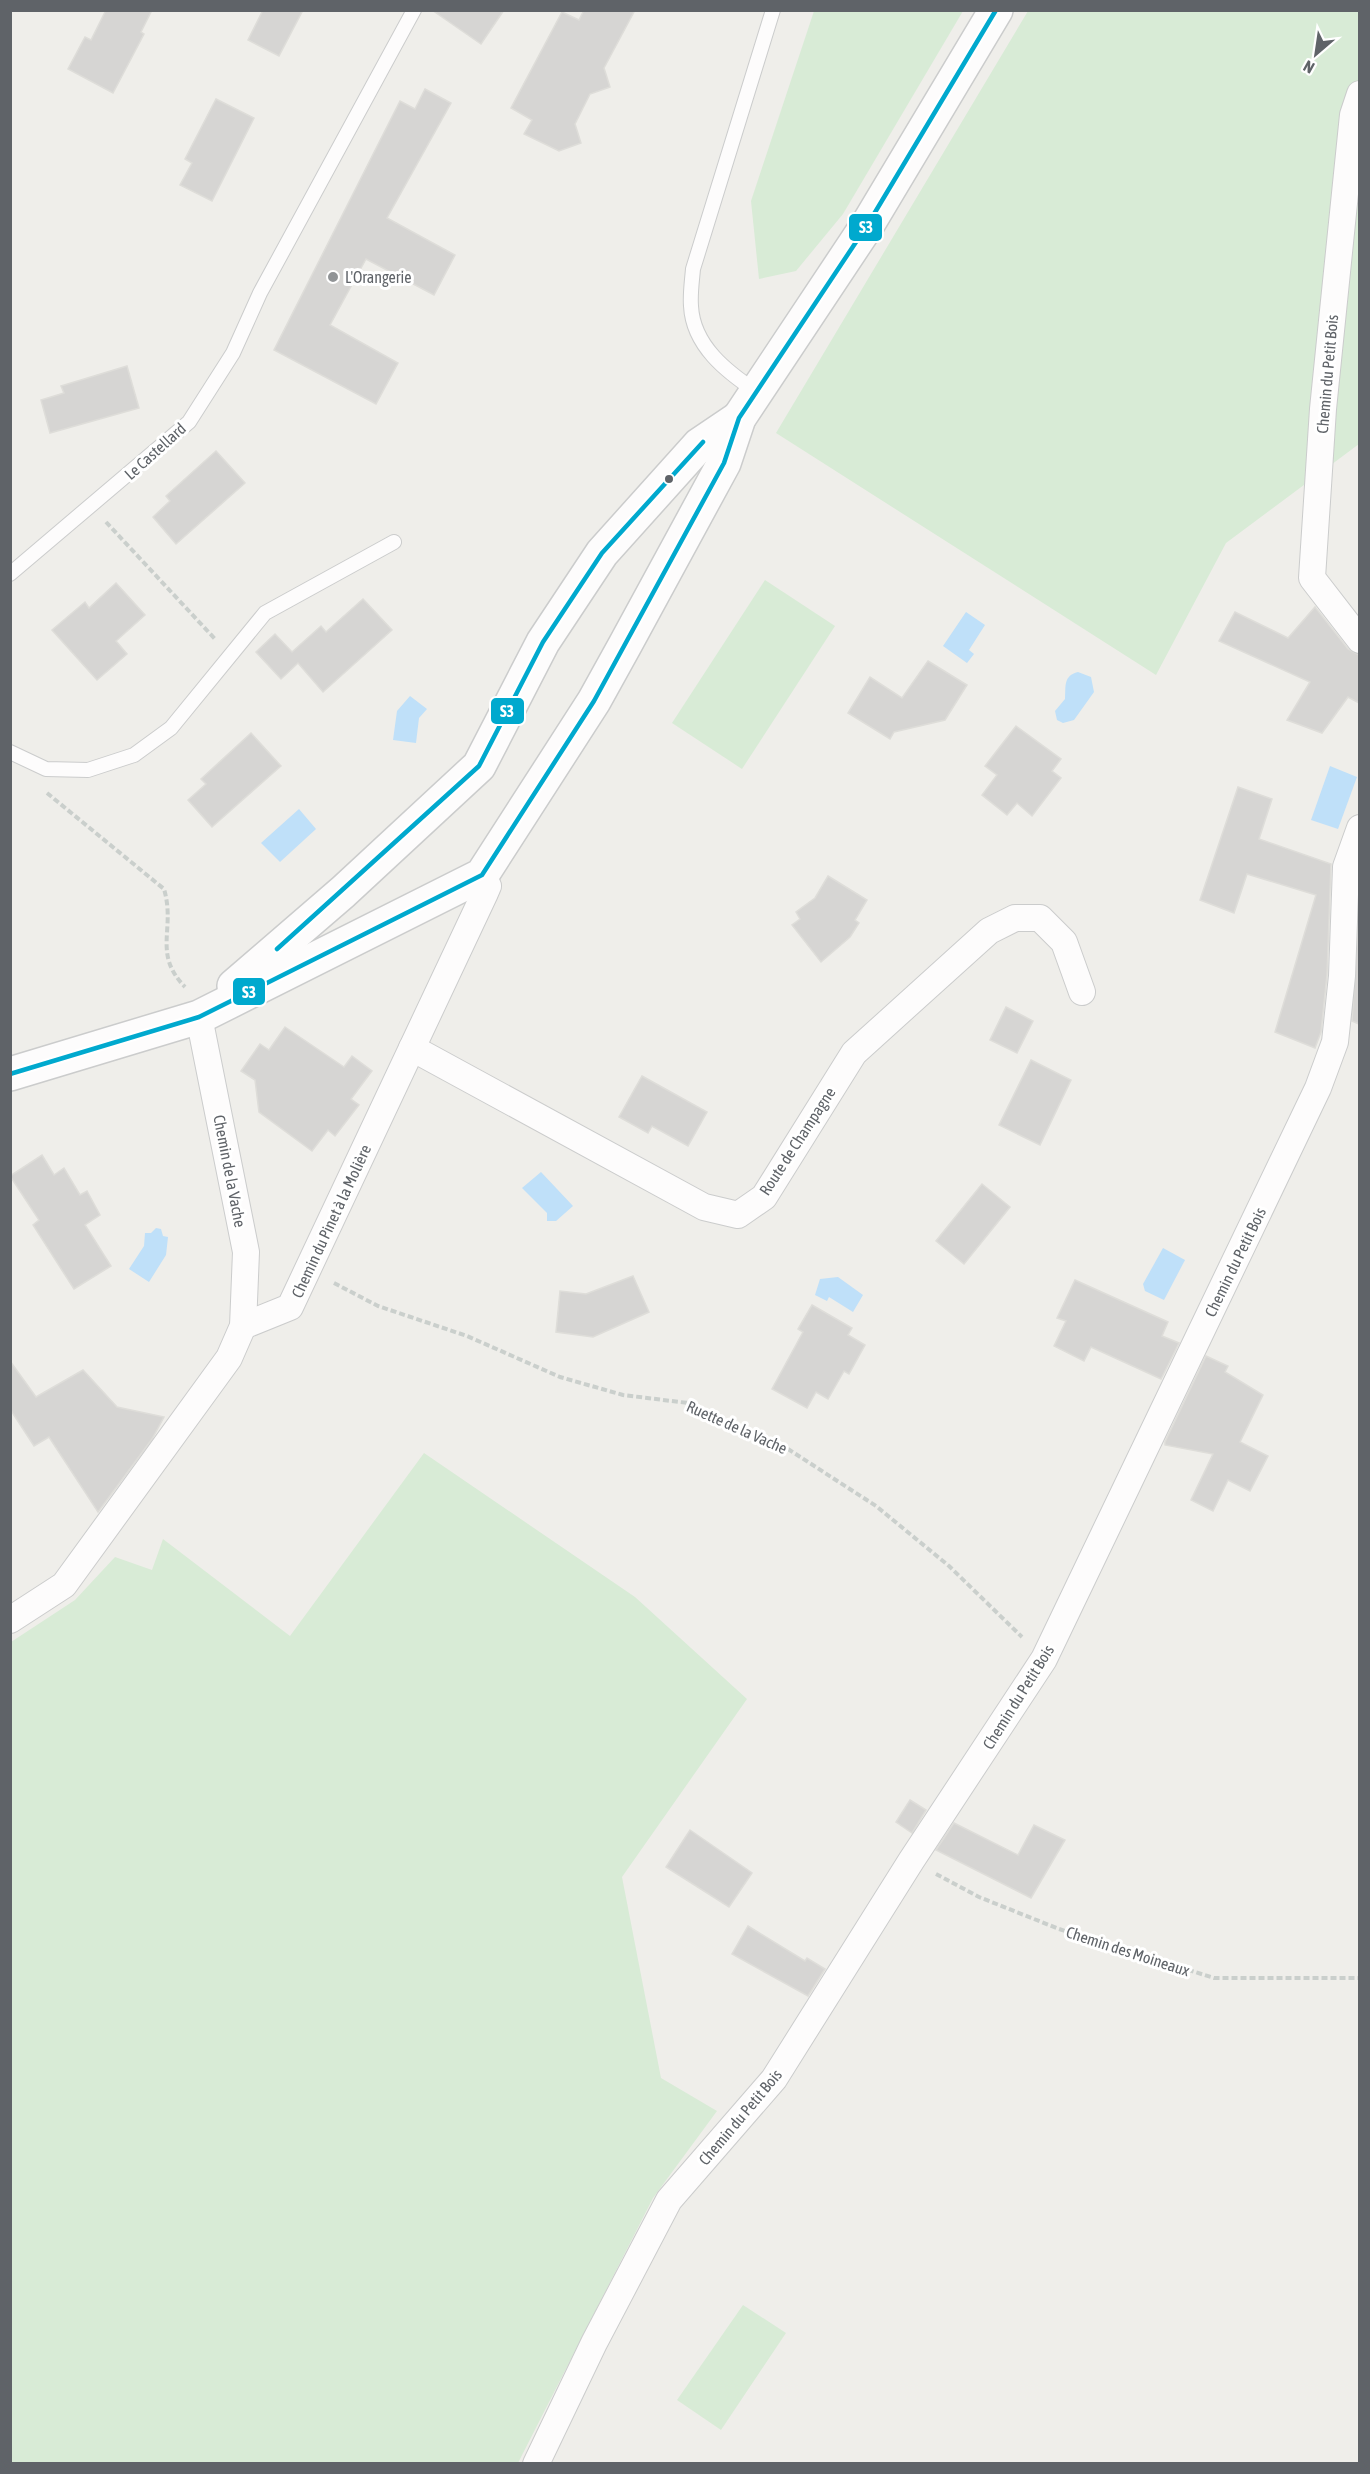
<svg xmlns="http://www.w3.org/2000/svg" width="1370" height="2474" font-family="'Asap Condensed',sans-serif">
  <rect width="100%" height="100%" fill="#efeeea"/>
  <!-- green -->
  <g fill="#d8ebd6">
    <path d="M814,11h149l-120,203 -47,57 -37,8 -8,-78z"/>
    <path d="M1028,11h331v433l-133,99 -70,132 -380,-242z"/>
    <path d="M765,580l70,46 -93,143 -70,-46z"/>
    <path d="M424,1453l211,144 112,102 -125,178 39,201 56,33 -64,87 -135,265h-507v-821l64,-42 40,-43 37,13 11,-31 127,97z"/>
    <path d="M743,2305l43,28 -65,97 -44,-30z"/>
  </g>
  <!-- water -->
  <g fill="#bfe0f9">
    <path d="M966,612l19,13 -16,25 5,4 -7,9 -24,-17z"/>
    <path d="M1078,672l13,5 3,15 -20,28 -11,3 -6,-3 -2,-9 10,-12c1,-13 -2,-23 13,-27z"/>
    <path d="M410,696l17,13 -8,9 -3,25 -23,-3 4,-29z"/>
    <path d="M1330,766l27,11 -19,52 -27,-9z"/>
    <path d="M299,809l17,20 -36,33 -19,-19z"/>
    <path d="M541,1172l32,34 -17,15h-9v-8l-25,-25z"/>
    <path d="M156,1228l5,1 2,7 5,1 -2,18 -17,27 -20,-13 15,-23 1,-13h6z"/>
    <path d="M1163,1248l22,12 -21,40 -19,-9 -2,-7z"/>
    <path d="M838,1277l25,18 -10,17 -24,-15 -2,4 -12,-6 5,-16z"/>
  </g>
  <!-- building -->
  <g fill="#d6d5d3" stroke="#deddd9" stroke-width="1.5">
    <path d="M106,10h46l-11,22 3,2 -31,59 -45,-24 17,-32 6,3z"/>
    <path d="M263,10h40l-24,46 -31,-16z"/>
    <path d="M432,10h72l-23,34z"/>
    <path d="M584,10h51l-31,58 6,19 -20,7 -15,30 6,19 -22,8 -35,-17 8,-14 -21,-12 51,-96 17,8z"/>
    <path d="M425,89l26,14 -64,115 68,37 -21,40 -68,-36 -36,66 68,38 -22,41 -102,-54 126,-249 15,8z"/>
    <path d="M216,99l38,19 -42,83 -32,-16 12,-22 -7,-4z"/>
    <path d="M127,366l12,42 -89,25 -9,-33 23,-7 -3,-7z"/>
    <path d="M216,451l29,32 -69,61 -23,-27 17,-16 -4,-5z"/>
    <path d="M116,583l29,32 -29,26 11,13 -30,26 -45,-50 33,-28 4,6z"/>
    <path d="M363,599l29,31 -69,62 -25,-29 -17,16 -25,-27 19,-18 17,18 29,-26 5,6z"/>
    <path d="M1315,607l33,42 11,6v48l-11,-6 -26,36 -35,-13 23,-38 -91,-41 16,-29 53,26z"/>
    <path d="M928,661l39,24 -22,35 -51,12 -4,7 -42,-26 22,-36 32,21z"/>
    <path d="M1016,726l45,33 -9,12 9,7 -29,38 -15,-13 -10,12 -25,-20 15,-20 -12,-9z"/>
    <path d="M251,733l30,33 -69,61 -24,-27 18,-16 -5,-5z"/>
    <path d="M1238,787l34,12 -13,40 72,25 -4,111 -6,57 -6,16 -40,-16 41,-137 -69,-21 -13,39 -34,-13z"/>
    <path d="M828,876l39,24 -12,20 4,3 -9,14 -29,25 -29,-37 8,-6 -4,-7 19,-14z"/>
    <path d="M1359,908v116l-7,-3z"/>
    <path d="M1006,1007l27,14 -16,32 -27,-13z"/>
    <path d="M285,1027l59,40 8,-11 20,15 -21,28 8,6 -24,31 -7,-6 -16,21 -53,-39 -4,-32 -14,-9 19,-27 9,6z"/>
    <path d="M1031,1060l40,20 -31,65 -41,-20z"/>
    <path d="M642,1076l65,36 -19,34 -36,-20 -4,7 -29,-16z"/>
    <path d="M42,1155l12,20 10,-7 16,27 7,-4 13,24 -15,10 26,41 -37,23 -41,-64 6,-5 -29,-44z"/>
    <path d="M982,1184l28,23 -46,57 -28,-23z"/>
    <path d="M633,1276l16,36 -56,25 -37,-5 4,-41 26,3z"/>
    <path d="M1075,1280l93,42 -6,14 17,7 -18,36 -70,-32 -7,14 -30,-15 12,-25 -9,-3z"/>
    <path d="M812,1305l40,23 -4,7 17,10 -16,29 -5,-3 -16,28 -12,-7 -9,16 -35,-19 31,-57 -5,-3z"/>
    <path d="M1206,1356l22,10 -3,6 38,23 -23,47 28,14 -18,35 -22,-11 -15,31 -22,-11 22,-46 -48,-9v-3z"/>
    <path d="M10,1361l26,36 47,-27 34,37 47,10 -12,22 -54,73 -49,-75 -15,9 -24,-37z"/>
    <path d="M910,1800l16,10 -14,23 -16,-11z"/>
    <path d="M954,1823l64,32 16,-30 31,15 -34,58 -95,-48z"/>
    <path d="M690,1830l62,43 -23,34 -63,-40z"/>
    <path d="M748,1926l57,35 2,-3 18,11 -17,27 -76,-42z"/>
  </g>
  <g fill="none" stroke-linecap="round" stroke-linejoin="round">
    <!-- service casing -->
    <g stroke="#cbcccc" stroke-width="16">
      <g id="service">
        <path d="M757,392c-30,-20 -64,-46 -66,-86 -1,-12 1,-25 2,-37l80,-259"/>
        <path d="M10,574l179,-152 44,-69 27,-60 154,-283"/>
        <path d="M10,752l36,17 42,1 46,-15 37,-27 94,-115 129,-71"/>
      </g>
    </g>
    <!-- minor casing -->
    <g stroke="#cbcccc" stroke-width="28">
      <g id="minor">
        <path d="M1360,94l-7,21 -30,294 -11,169 48,62"/>
        <path d="M412,1048l292,159 34,8 26,-18 90,-144 135,-122 26,-13h25l24,24 18,50"/>
        <path d="M243,1326l47,-19 195,-414 3,-7 -6,-11"/>
        <path d="M10,1620l54,-35 165,-227 14,-32 3,-74 -47,-235"/>
        <path d="M536,2464l58,-121 75,-143 105,-121 137,-218 133,-202 274,-571 17,-46 7,-66 4,-109 14,-39"/>
      </g>
    </g>
    <!-- tertiary casing -->
    <g stroke="#cbcccc" stroke-width="36">
      <g id="tertiary">
        <path d="M234,986l109,-94 136,-126 64,-124 59,-89 97,-108 40,-27"/>
        <path d="M10,1074l189,-57 283,-142 112,-174 31,-56 99,-182 15,-45 129,-194 128,-214"/>
      </g>
    </g>
    <!-- path -->
    <g stroke="#cacfcc" stroke-width="4" stroke-dasharray="6 3" stroke-linecap="butt">
      <path d="M106,522l109,117"/>
      <path d="M47,793l117,96c12,41 -12,64 21,98"/>
      <path d="M334,1283l44,23 89,30 93,41 63,18 65,8 100,46 88,57 73,60 73,71"/>
      <path d="M936,1874l43,23 80,32 155,49h146"/>
    </g>
    <!-- service -->
    <use href="#service" stroke="#fdfcfc" stroke-width="14"/>
    <!-- minor -->
    <use href="#minor" stroke="#fdfcfc" stroke-width="26"/>
    <!-- tertiary -->
    <use href="#tertiary" stroke="#fdfcfc" stroke-width="33"/>
    <!-- bus-1 casing -->
    <g stroke="#fff" stroke-width="9">
      <g id="bus-1">
        <path d="M277,949l202,-183 64,-124 59,-89 101,-111"/>
        <path d="M10,1074l189,-57 283,-142 112,-174 130,-238 15,-45 129,-194 128,-214"/>
      </g>
    </g>
    <!-- bus-1 -->
    <use href="#bus-1" stroke="#00a9ce" stroke-width="4.5"/>
  </g>
  <!-- markers -->
  <circle fill="#919496" stroke="#fff" stroke-width="2" cx="333" cy="277" r="6"/>
  <circle fill="#5f6368" stroke="#fff" stroke-width="2" cx="669" cy="479" r="5"/>
  <g text-anchor="middle" dominant-baseline="central" stroke-width="6" stroke-linejoin="round" paint-order="stroke">
    <!-- poi labels -->
    <g font-size="16" fill="#5f6368" stroke="#fff" text-anchor="start">
      <text x="345" y="277">L'Orangerie</text>
    </g>
    <!-- street labels -->
    <g font-size="16" fill="#5f6368" stroke="#fff">
      <text transform="translate(1327 374) rotate(-85)">Chemin du Petit Bois</text>
      <text transform="translate(155 451) rotate(-42)">Le Castellard</text>
      <text transform="translate(797 1141) rotate(-57)">Route de Champagne</text>
      <text transform="translate(230 1171) rotate(79)">Chemin de la Vache</text>
      <text transform="translate(331 1221) rotate(-65)">Chemin du Pinet à la Molière</text>
      <text transform="translate(1235 1262) rotate(-64)">Chemin du Petit Bois</text>
      <text transform="translate(737 1427) rotate(24)">Ruette de la Vache</text>
      <text transform="translate(1018 1697) rotate(-58)">Chemin du Petit Bois</text>
      <text transform="translate(1128 1951) rotate(18)">Chemin des Moineaux</text>
      <text transform="translate(740 2117) rotate(-50)">Chemin du Petit Bois</text>
    </g>
  </g>
  <g stroke="#fff" stroke-width="2">
    <rect x="848" y="213" width="35" height="29" rx="6" fill="#00a9ce"/>
    <rect x="490" y="697" width="35" height="28" rx="6" fill="#00a9ce"/>
    <rect x="232" y="977" width="34" height="29" rx="6" fill="#00a9ce"/>
  </g>
  <g font-size="16" text-anchor="middle" font-weight="bold" fill="#fff">
    <text x="866" y="233">S3</text>
    <text x="507" y="717">S3</text>
    <text x="249" y="998">S3</text>
  </g>
  <!-- border -->
  <rect width="1370" height="2474" fill="none" stroke="#5f6368" stroke-width="24"/>
  <!-- north arrow -->
  <g transform="translate(1316 54) rotate(209)" stroke="#ffffff" stroke-width="4.5" paint-order="stroke">
  <path d="M0-4.5L10 22L0 15L-10 22Z" fill="#5f6368"/>
  <text y="-9" font-size="16" font-weight="bold" text-anchor="middle" fill="#5f6368">N</text>
  </g>
</svg>
